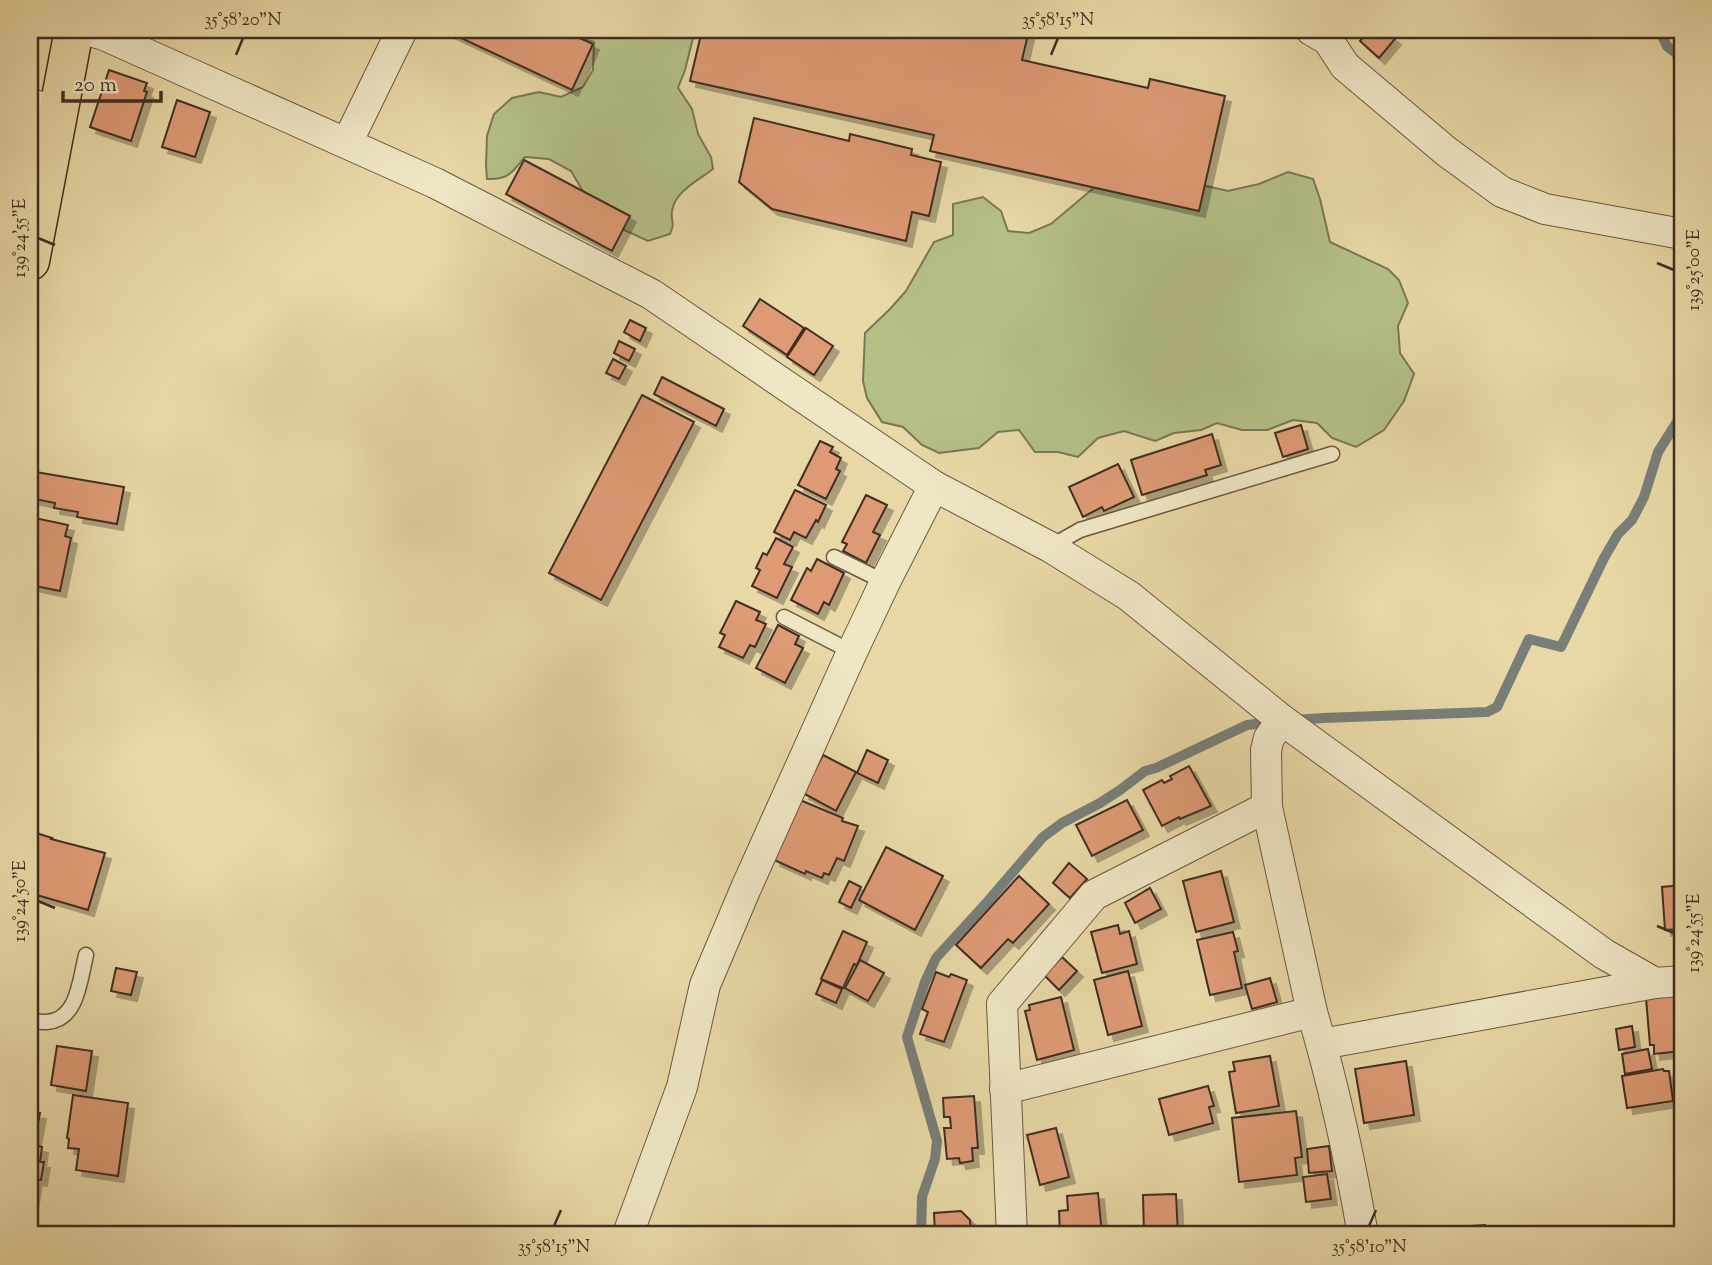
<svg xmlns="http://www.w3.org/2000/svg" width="1712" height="1265" font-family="'Sorts Mill Goudy',serif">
  <defs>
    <filter id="shadow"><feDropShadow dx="6" dy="6" stdDeviation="0" flood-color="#0004"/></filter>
  </defs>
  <rect width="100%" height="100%" fill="#e7d8a5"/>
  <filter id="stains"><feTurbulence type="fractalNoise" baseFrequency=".00286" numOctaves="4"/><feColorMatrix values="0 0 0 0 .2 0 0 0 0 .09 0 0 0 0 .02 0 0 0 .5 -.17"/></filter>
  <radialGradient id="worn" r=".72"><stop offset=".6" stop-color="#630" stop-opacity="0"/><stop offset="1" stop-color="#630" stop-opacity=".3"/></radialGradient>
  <!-- green -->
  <g fill="#b4bf87" stroke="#7a7654" stroke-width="2">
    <path d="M566,30h129l-10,40 -7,18 14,21 6,25 13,23 2,12c-15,12 -38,22 -41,42 -2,10 4,10 -2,23l-22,7 -24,-11 -17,-24 -23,-13 -13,-22 -22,-12 -24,-2c-13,15 -16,23 -38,22l-1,-14 1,-29 7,-22 18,-16 27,-6 22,5 22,-10 10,-17 1,-28 -23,-7z"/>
    <path d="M1288,172l25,7 7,20 10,43 58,27 11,11 9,23 -10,23 2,27 14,21 -10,27 -20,29 -28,17 -24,-9 -15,-15 -24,-3 -26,10h-25l-25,-7 -16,7 -27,3 -19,8 -31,-10 -26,7 -20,19 -20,-5h-23l-16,-22 -21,2 -19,16 -40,5 -17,-8 -19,-18 -21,-5 -15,-24 -4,-17 2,-48 25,-24 16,-18 28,-49 19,-7v-31l30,-7 18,14 7,20 21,2 22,-9 58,-49 84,8 35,8 31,-7z"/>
  </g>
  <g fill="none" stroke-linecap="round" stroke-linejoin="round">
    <!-- stream -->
    <g stroke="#787f79" stroke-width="10">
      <path d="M1659,30l8,16 15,12"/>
      <path d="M1294,720l29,-2 164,-6 10,-5 32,-68 32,8 43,-89 14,-24 14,-14 12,-23 14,-45 24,-38"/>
      <path d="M921,1235l1,-38 13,-38 2,-18 -30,-104 18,-55 11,-24 52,-57 55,-64 19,-14 38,-20 20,-13 25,-19 11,-3 91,-43 25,-3"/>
    </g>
  </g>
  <!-- building -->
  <g fill="#dd9a75" stroke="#412d21" stroke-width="2" filter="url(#shadow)">
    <path d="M444,30h118l31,14 -21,46z"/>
    <path d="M702,30h327l-7,30 126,28 2,-9 75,17 -26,115 -269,-60 4,-16 -244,-54z"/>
    <path d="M1369,30h15l11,9 -16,19 -19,-17z"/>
    <path d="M109,70l38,13 -3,8 3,1 -16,49 -41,-14z"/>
    <path d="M177,100l33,12 -15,45 -33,-10z"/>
    <path d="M754,118l95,23 1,-7 62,15 -1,6 30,7 -12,54 -17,-4 -6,29 -134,-32 -33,-27z"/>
    <path d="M524,160l106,56 -18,35 -106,-57z"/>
    <path d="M760,299l44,29 -17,27 -44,-29z"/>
    <path d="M630,320l16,8 -6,13 -16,-9z"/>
    <path d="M806,328l27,18 -19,29 -27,-18z"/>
    <path d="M619,341l16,8 -6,12 -15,-8z"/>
    <path d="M613,359l13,7 -7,13 -13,-6z"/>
    <path d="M662,377l62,32 -8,17 -62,-32z"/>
    <path d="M642,395l52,27 -93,178 -52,-27z"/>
    <path d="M1301,425l7,24 -25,8 -8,-24z"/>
    <path d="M1212,434l9,31 -16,5 2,5 -65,20 -11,-35z"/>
    <path d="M820,441l13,6 -3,5 11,6 -5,11 4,2 -14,28 -28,-14z"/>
    <path d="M1118,464l16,33 -30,14 -2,-4 -19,10 -14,-30z"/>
    <path d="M30,471l94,16 -7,37 -40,-7 1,-5 -24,-4 1,-5 -25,-5z"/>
    <path d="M795,490l31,15 -8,17 -2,-2 -10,18 -12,-6 -4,8 -16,-8z"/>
    <path d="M866,495l21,10 -14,27 7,3 -14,28 -23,-12 4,-7 -5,-2z"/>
    <path d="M30,517l38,8 -3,11 6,2 -11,53 -30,-6z"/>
    <path d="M776,538l17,9 -9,17 8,3 -15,31 -25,-12 8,-16 -4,-2 7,-15 4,2z"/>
    <path d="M817,559l27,14 -15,32 -5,-3 -6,12 -27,-14 16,-32 4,3z"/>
    <path d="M736,601l24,11 -4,8 10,4 -11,23 -5,-2 -7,13 -24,-11 6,-12 -5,-2z"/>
    <path d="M778,625l21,11 -4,8 8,4 -18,35 -29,-15z"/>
    <path d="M867,750l21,10 -10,23 -21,-10z"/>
    <path d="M823,755l33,17 -20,39 -33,-18z"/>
    <path d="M1189,766l22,40 -31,13 -1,-2 -17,9 -19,-36 19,-10 2,3 8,-4 -2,-3z"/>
    <path d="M800,800l43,18 -1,3 16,5 -14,35 -7,-3 -8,17 -5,-2 -2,5 -16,-7 -1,3 -31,-14z"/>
    <path d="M1127,800l16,30 -51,26 -16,-31z"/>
    <path d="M30,831l22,7 -1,1 54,14 -17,57 -58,-17z"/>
    <path d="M886,847l57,29 -28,54 -56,-30z"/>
    <path d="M1069,863l18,16 -17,19 -17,-15z"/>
    <path d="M1221,871l13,51 -38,10 -13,-51z"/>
    <path d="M1019,876l30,28 -36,39 -5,-4 -27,29 -25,-23z"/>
    <path d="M849,881l12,6 -10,21 -12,-6z"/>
    <path d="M1682,885v47l-1,-3 -16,1 -3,-43z"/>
    <path d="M1150,888l11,21 -26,14 -10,-20z"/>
    <path d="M1118,925l2,9 9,-3 8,33 -35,9 -11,-41z"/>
    <path d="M843,931l24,11 -10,23 -3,-1 -11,24 -22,-9z"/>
    <path d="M1233,932l5,19 -4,1 8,36 -32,7 -13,-55z"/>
    <path d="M1062,957l15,14 -18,19 -15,-15z"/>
    <path d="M860,960l24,13 -16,28 -23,-13z"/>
    <path d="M116,968l21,4 -6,23 -20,-4z"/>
    <path d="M1128,971l14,55 -34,9 -14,-55z"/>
    <path d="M936,972l13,5 2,-3 16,6 -23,62 -24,-8 8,-22 -6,-3z"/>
    <path d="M1270,978l7,24 -25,7 -7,-24z"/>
    <path d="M822,980l20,9 -6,14 -20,-9z"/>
    <path d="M1682,995v56l-28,3v-9h-4l-4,-47z"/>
    <path d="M1061,997l13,53 -37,10 -12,-49 5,-1 -1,-5z"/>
    <path d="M1632,1026l3,21 -16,3 -3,-21z"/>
    <path d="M57,1046l35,5 -6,40 -35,-6z"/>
    <path d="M1648,1049l4,20 -27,5 -3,-20z"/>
    <path d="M1270,1056l9,50 -43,7 -7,-41 6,-1 -2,-9z"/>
    <path d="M1406,1061l8,54 -50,8 -9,-54z"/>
    <path d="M1663,1069l1,2h5l4,30 -46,7 -5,-32z"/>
    <path d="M1208,1086l6,20 -5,1 4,16 -44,12 -10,-36z"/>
    <path d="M73,1095l55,8 -10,73 -42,-6 3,-21 -11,-1 1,-9 -2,-1z"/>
    <path d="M974,1096l4,52h-6l1,13 -13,2 -1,-5 -12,1 -3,-31h7l-1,-11h-6l-1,-19z"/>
    <path d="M1296,1111l6,46 -7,1 2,17 -58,7 -7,-64z"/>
    <path d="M30,1112l10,1 -6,32 8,2 -2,15h4l-3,18 -5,-1 -6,36z"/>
    <path d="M1056,1128l13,49 -29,8 -13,-50z"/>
    <path d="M1329,1146l3,25 -23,2 -2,-24z"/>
    <path d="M1327,1174l4,25 -25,3 -3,-25z"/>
    <path d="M1098,1193l4,42h-42l-1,-24 9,-1 -1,-14z"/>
    <path d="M1176,1194l2,41h-34l-1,-40z"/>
    <path d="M961,1211l9,9 1,15h-36l-1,-22z"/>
    <path d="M1485,1225l1,10h-31v-8z"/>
    <path d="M1274,1229l1,6h-49v-1z"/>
  </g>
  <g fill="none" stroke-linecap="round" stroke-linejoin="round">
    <!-- service casing -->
    <g stroke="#6a5842" stroke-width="17">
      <g id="service">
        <path d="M1050,547l30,-17 252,-76"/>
        <path d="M834,557l51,25"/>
        <path d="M784,617l68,35"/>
        <path d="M30,1021c5,0 11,1 17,1 31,-2 33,-43 39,-67"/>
      </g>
    </g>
    <!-- minor casing -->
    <g stroke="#6a5842" stroke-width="32">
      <g id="minor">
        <path d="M87,30l17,5 331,148 216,111 283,192 116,61 79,49 153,124 322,234 51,29 27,-2"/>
        <path d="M1311,30l17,10 17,26 102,86 55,40 43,17 137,25"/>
        <path d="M30,104l28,7"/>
        <path d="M347,143l55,-113"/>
        <path d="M1282,720l-13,18 -3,12 1,57 45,205c22,74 38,148 51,223"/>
        <path d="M1322,1044l333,-61"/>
        <path d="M1005,1089l307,-77"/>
        <path d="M629,1235l-1,-1 54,-147 23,-102 41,-97 106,-236 33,-70 49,-96"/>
        <path d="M1012,1235l-10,-231 92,-109 173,-88"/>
      </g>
    </g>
    <!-- primary casing -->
    <g stroke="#412d21" stroke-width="41">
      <path id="primary" d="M30,261l44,-231"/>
    </g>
    <!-- service -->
    <use href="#service" stroke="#efe6c4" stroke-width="14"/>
    <!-- minor -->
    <use href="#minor" stroke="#efe6c4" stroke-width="30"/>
    <!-- primary -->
    <use href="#primary" stroke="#e7d8a5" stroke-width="38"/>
  </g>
  <!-- ticks -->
  <path fill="none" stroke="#412d21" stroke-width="2.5" d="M236,55l7,-17M1051,55l7,-17M38,238l17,7M1657,263l17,7M38,901l17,7M1657,926l17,7M554,1226l7,-16M1369,1226l7,-16"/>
  <!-- margin -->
  <rect width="1712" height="1265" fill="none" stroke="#e7d8a5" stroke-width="77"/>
  <!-- scale -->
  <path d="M63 91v10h98v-10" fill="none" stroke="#412d21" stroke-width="3.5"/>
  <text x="74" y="91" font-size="21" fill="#412d21" stroke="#efe6c4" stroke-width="5" paint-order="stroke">20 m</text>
  <rect x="38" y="38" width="1636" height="1188" fill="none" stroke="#412d21" stroke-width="2.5"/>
  <g font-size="18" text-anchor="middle" fill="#412d21">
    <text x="243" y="25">35°58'20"N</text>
    <text x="1058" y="25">35°58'15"N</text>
    <text transform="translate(19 238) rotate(-90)" y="6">139°24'55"E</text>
    <text transform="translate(1693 270) rotate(-90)" y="6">139°25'00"E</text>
    <text transform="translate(19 901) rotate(-90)" y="6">139°24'50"E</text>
    <text transform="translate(1693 933) rotate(-90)" y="6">139°24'55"E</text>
    <text x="554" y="1252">35°58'15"N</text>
    <text x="1369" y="1252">35°58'10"N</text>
  </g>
  <rect width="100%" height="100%" filter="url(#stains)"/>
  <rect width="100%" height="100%" fill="url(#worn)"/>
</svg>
